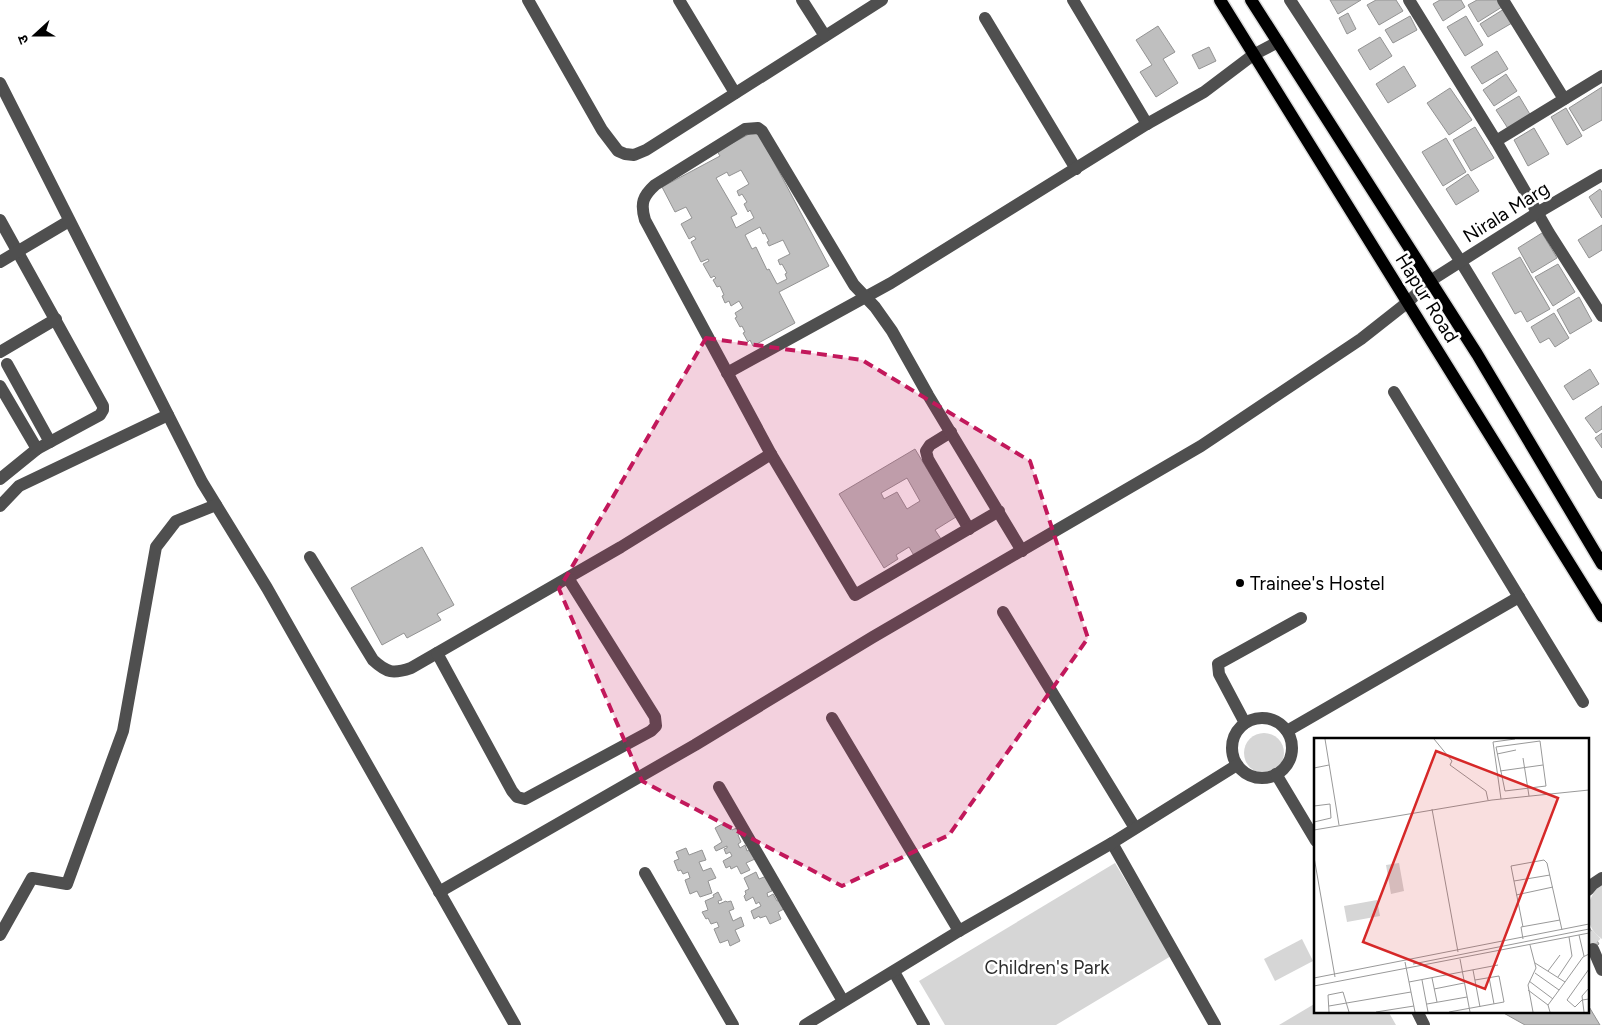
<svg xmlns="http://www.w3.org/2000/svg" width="1602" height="1025" font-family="Figtree,'Noto Sans Devanagari',sans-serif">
  <rect width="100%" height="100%" fill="#fff"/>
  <!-- green -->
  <g fill="#d6d6d6">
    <circle cx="1264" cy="753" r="20"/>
    <path d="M1115,863l56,93 -115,69h-111l-26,-44z"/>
    <path d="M1602,883v56c-21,-14 -17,-41 0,-56z"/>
    <path d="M1302,939l11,22 -38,20 -11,-22z"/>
    <path d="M1316,1003v8h72l8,14h-117z"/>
  </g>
  <!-- building -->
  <g fill="#bfbfbf" stroke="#939393" fill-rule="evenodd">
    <path d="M1330,0h31l-23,14z"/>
    <path d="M1376,0h20l7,11 -24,14 -12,-20z"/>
    <path d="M1440,0h21l4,7 -22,14 -10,-17z"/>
    <path d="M1477,0h21l4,7 -24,15 -10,-17z"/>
    <path d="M1504,9l8,14 -24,14 -8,-13z"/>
    <path d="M1348,13l8,16 -9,5 -8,-16z"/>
    <path d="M1410,16l7,14 -24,13 -8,-13z"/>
    <path d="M1466,16l17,29 -18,11 -18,-29z"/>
    <path d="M1158,26l17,26 -12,7 15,24 -22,14 -16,-25 12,-7 -16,-25z"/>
    <path d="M1380,37l12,19 -22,14 -12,-20z"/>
    <path d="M1209,47l7,14 -17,8 -7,-14z"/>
    <path d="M1497,51l11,18 -26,15 -11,-17z"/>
    <path d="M1404,66l12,20 -28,17 -12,-19z"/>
    <path d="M1506,74l11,17 -23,15 -11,-16z"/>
    <path d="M1602,87v33l-19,11 -14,-23z"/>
    <path d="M1450,88l22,32 -23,15 -22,-32z"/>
    <path d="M1519,96l12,20 -22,14 -13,-20z"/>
    <path d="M1566,108l16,28 -15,9 -16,-28z"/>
    <path d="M1475,127l19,31 -23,13 -18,-31z"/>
    <path d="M1534,128l15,26 -21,12 -14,-26z"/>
    <path d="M757,130l72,136 -50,26 16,31 -42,23 -3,-6 -2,2 -5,-9 2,-1 -3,-6 -2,1 -5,-9 2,-1 -2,-4 8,-5 -4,-7 -8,5 -2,-5 -4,2 -3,-7 2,-1 -4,-9 -3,1 -4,-7 3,-2 -2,-2 -3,2 -8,-14 6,-3 -1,-2 -7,3 -10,-20 5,-3 -2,-3 -5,3 -8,-15 11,-6 -6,-11 -11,5 -13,-25 58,-31 -3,-5zM741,170l8,14 -12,7 2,5 3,-2 5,8 -3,2 4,8 2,-2 4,8 -18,10 -5,-11 6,-3 -21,-36 11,-6 2,4zM760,227l3,7 2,-1 4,8 -2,1 2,4 14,-6 7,14 -12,6 2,5 2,-1 5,9 -2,1 2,5 -10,5 -8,-15 -2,1 -11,-23 -4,2 -7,-14z"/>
    <path d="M1446,138l20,34 -23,14 -21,-34z"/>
    <path d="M1468,174l11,17 -23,14 -10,-16z"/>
    <path d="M1600,189l2,3v26l-13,-21z"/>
    <path d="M1602,225v25l-13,8 -11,-18z"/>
    <path d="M1542,233l15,25 -25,15 -14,-25z"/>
    <path d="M1520,257l30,52 -23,13 -6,-11 -6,3 -23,-41z"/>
    <path d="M1558,264l17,28 -22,14 -18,-29z"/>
    <path d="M1579,297l13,24 -22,13 -13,-24z"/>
    <path d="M1554,313l15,25 -14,9 -6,-9 -9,5 -9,-16z"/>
    <path d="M1590,369l9,15 -26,16 -9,-14z"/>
    <path d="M1602,406v23l-6,4 -11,-15z"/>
    <path d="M1602,433v15l-7,-10z"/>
    <path d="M915,449l41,68 -21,13 8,12 -27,17 -7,-12 -13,8 2,4 -14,9 -45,-74zM907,478l13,23 -13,8 -10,-17 -13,7 -3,-6z"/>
    <path d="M422,547l32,58 -17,9 4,6 -34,18 -3,-5 -22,12 -31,-57z"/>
    <path d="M724,823l2,4 4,-1 2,4 7,-3 1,7 -2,1 3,7 -3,2 2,4 5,-3 2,6 2,-1 6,9 -9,4 4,7 -9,4 -4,-8 -6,3 -1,-3 -4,2 -3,-7 9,-5 -2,-4 -4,2 -2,-5 3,-1v-2l-11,5 -2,-4 8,-5 -7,-14z"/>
    <path d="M686,848l3,7 13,-5 4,10 -7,2 4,9 8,-3 5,10 -8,3 4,12 -12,4 -3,-6 -7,3 -5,-14 5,-2 -2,-6 -5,2 -2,-4 -3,1 -4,-10 5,-2 -3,-7z"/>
    <path d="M756,872l3,7 10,-4 3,16 -5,2 1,4 5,-3 4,7 3,-1 4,9 -6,3 3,7 -11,5 -4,-8 -6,2 -1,-2 -5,3 -3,-8 10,-5 -2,-4 -3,2 -3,-7 -7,4 -2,-5 2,-2 -1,-3 4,-2 -5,-11z"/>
    <path d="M718,892l4,8 -4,1 1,3 7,-3 1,1 4,-1 3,8 -5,2 4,10 8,-4 3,9 -9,4 5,11 -10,5 -2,-6 -8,3 -6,-14 5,-2 -2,-5 -6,2 -3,-6 -2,1 -4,-7 6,-2 -3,-9 9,-4 -1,-2z"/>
    <path d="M1588,925l11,19 -11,8z"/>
    <path d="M1588,1005l12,20h-75l-25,-14h88z"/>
  </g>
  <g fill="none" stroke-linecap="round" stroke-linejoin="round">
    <!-- minor-tunnel -->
    <path stroke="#d9d9d9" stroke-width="12" stroke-dasharray="12 6" stroke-linecap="butt" d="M1588,934l11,12"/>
    <!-- major casing -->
    <g stroke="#dbdbdb" stroke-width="15">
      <g id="major">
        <path d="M1220,0l382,616"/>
        <path d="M1251,0l226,354 125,210"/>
      </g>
    </g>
    <!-- minor -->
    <g stroke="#4f4f4f" stroke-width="12">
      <path d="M528,0l74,130 16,21 7,3 9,1 12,-5 236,-150"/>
      <path d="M679,0l56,93"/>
      <path d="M802,0l23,36"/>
      <path d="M1073,0l74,124"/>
      <path d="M1290,0l171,262 141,231"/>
      <path d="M1409,0l87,141 53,92 53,83"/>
      <path d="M1503,0l61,99"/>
      <path d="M985,18l91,151"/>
      <path d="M0,83l202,399 65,106 248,437"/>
      <path d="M1496,141l106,-65"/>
      <path d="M0,220l103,186v4l-3,5 -63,34 -37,30"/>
      <path d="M0,262l69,-41"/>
      <path d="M0,352l56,-33"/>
      <path d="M7,364l43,78"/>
      <path d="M727,373l164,-90 256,-159 57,-32 49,-37 25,-13"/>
      <path d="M0,386l37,63"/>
      <path d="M1394,392l189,310"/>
      <path d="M951,432l-21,13 -4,6 2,8 41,70"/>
      <path d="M0,506l19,-20 149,-71"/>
      <path d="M999,511l-144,84 -84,-141 -126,-234c-5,-17 -2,-24 10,-35l90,-56 13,-1 4,3 92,154 21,22 17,24 36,64 94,156"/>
      <path d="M310,557l63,103c14,13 20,14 38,8l210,-121 150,-93"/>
      <path d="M1003,612l132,216"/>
      <path d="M437,653l75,138 5,6 8,2 126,-68 5,-5 -1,-9 -87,-139"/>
      <path d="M832,718l127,213"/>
      <circle cx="1262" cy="748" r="30"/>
      <path d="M1245,723l-26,-49 -1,-10 83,-46"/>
      <path d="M1287,731l232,-134"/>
      <path d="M1276,774l40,67"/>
      <path d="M719,787l124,214"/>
      <path d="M1112,843l103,182"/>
      <path d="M645,873l88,152"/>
      <path d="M1588,890l5,-6 9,-6"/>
      <path d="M439,892l256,-147 178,-108 328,-191 160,-107 47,-37 22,-21 107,-68 65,-38"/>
      <path d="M0,935l32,-57 35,6 56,-153 33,-184 20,-26 40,-16"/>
      <path d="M1593,949l9,21"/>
      <path d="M894,972l30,53"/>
      <path d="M1417,1011l7,14"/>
      <path d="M805,1025l154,-94 153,-88 125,-78"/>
    </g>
    <!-- major -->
    <use href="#major" stroke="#000" stroke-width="12"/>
  </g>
  <!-- marked area -->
  <path fill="#c2185b" fill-opacity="0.2" stroke="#c2185b" stroke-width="4" stroke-dasharray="10 6" stroke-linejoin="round" d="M706,338l156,22 168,101 58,177 -139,197 -107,51 -200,-105 -83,-192z"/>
  <!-- markers -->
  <circle fill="#000" stroke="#fff" stroke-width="2" cx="1240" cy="583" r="5"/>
  <g text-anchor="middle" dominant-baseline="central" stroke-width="5" stroke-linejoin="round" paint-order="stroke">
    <!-- street labels -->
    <g font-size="19" fill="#000" stroke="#fff">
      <text transform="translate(1506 212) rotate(-32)">Nirala Marg</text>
      <text transform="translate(1427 298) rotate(58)">Hapur Road</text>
    </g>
    <!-- poi labels -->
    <g font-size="19" fill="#000" stroke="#fff" text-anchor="start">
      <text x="1250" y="583">Trainee's Hostel</text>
    </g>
    <!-- park labels -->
    <g font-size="19" fill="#2d2d2d" stroke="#fff">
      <text x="1047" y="967">Children's Park</text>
    </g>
  </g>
  <!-- overview -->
  <g transform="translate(1314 738)">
    <rect width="275" height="275" fill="#fff"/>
    <path d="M85,125l5,28 -13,3 -5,-29zM63,162l3,16 -33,6 -3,-16z" fill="#d6d6d6"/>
    <path fill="none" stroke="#999" stroke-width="1" d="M11,1l14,86M120,1l18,22 -2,4 36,26 2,9M226,3l6,45 -41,5 -9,-44zM183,16l19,-4M209,20l6,38M0,30l15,-3M186,33l43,-6M187,61l-8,-57 22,-3M0,68l16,-2 1,14 -17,4M118,71l26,143M0,92l178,-30 97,-10M0,119l21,120M200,143l36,-6M202,157l37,-8M209,189l-12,-61 33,-6 3,3 15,67M265,197l5,21M209,201l-2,-12 39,-7M216,207l6,23 -8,17 5,27M146,221l10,53M91,224l10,50M221,225l30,19 18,-25 6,-3M99,226l176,-35M275,231l-22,31 8,7 7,-7 7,-1M159,232l7,37M234,233l12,-16M221,235l24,17M175,239l5,27M244,239l14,-21 -3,-19M0,240l275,-54M118,240l5,24M108,242l6,32M215,243l24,18M95,244l89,-17M0,248l275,-53M120,251l30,-6M214,252l20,15M113,266l40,-7M15,268l82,-14M15,274l-1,-17 15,-3 6,20M62,274l38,-6M135,274l55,-10 -5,-26 -24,4M236,274l-2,-7 17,-23M270,274l-2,-16 7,-8"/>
    <path fill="#d62828" fill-opacity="0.15" stroke="#d62828" stroke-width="2.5" d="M122,13l122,47 -73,191 -122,-47z"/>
    <rect width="275" height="275" fill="none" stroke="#000" stroke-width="2.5"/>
  </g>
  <!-- north arrow -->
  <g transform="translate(35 35) rotate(249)" stroke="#ffffff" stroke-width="4" paint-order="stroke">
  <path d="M0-4L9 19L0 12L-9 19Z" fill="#000000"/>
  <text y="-8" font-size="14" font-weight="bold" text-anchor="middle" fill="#000000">उ</text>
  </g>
</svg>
